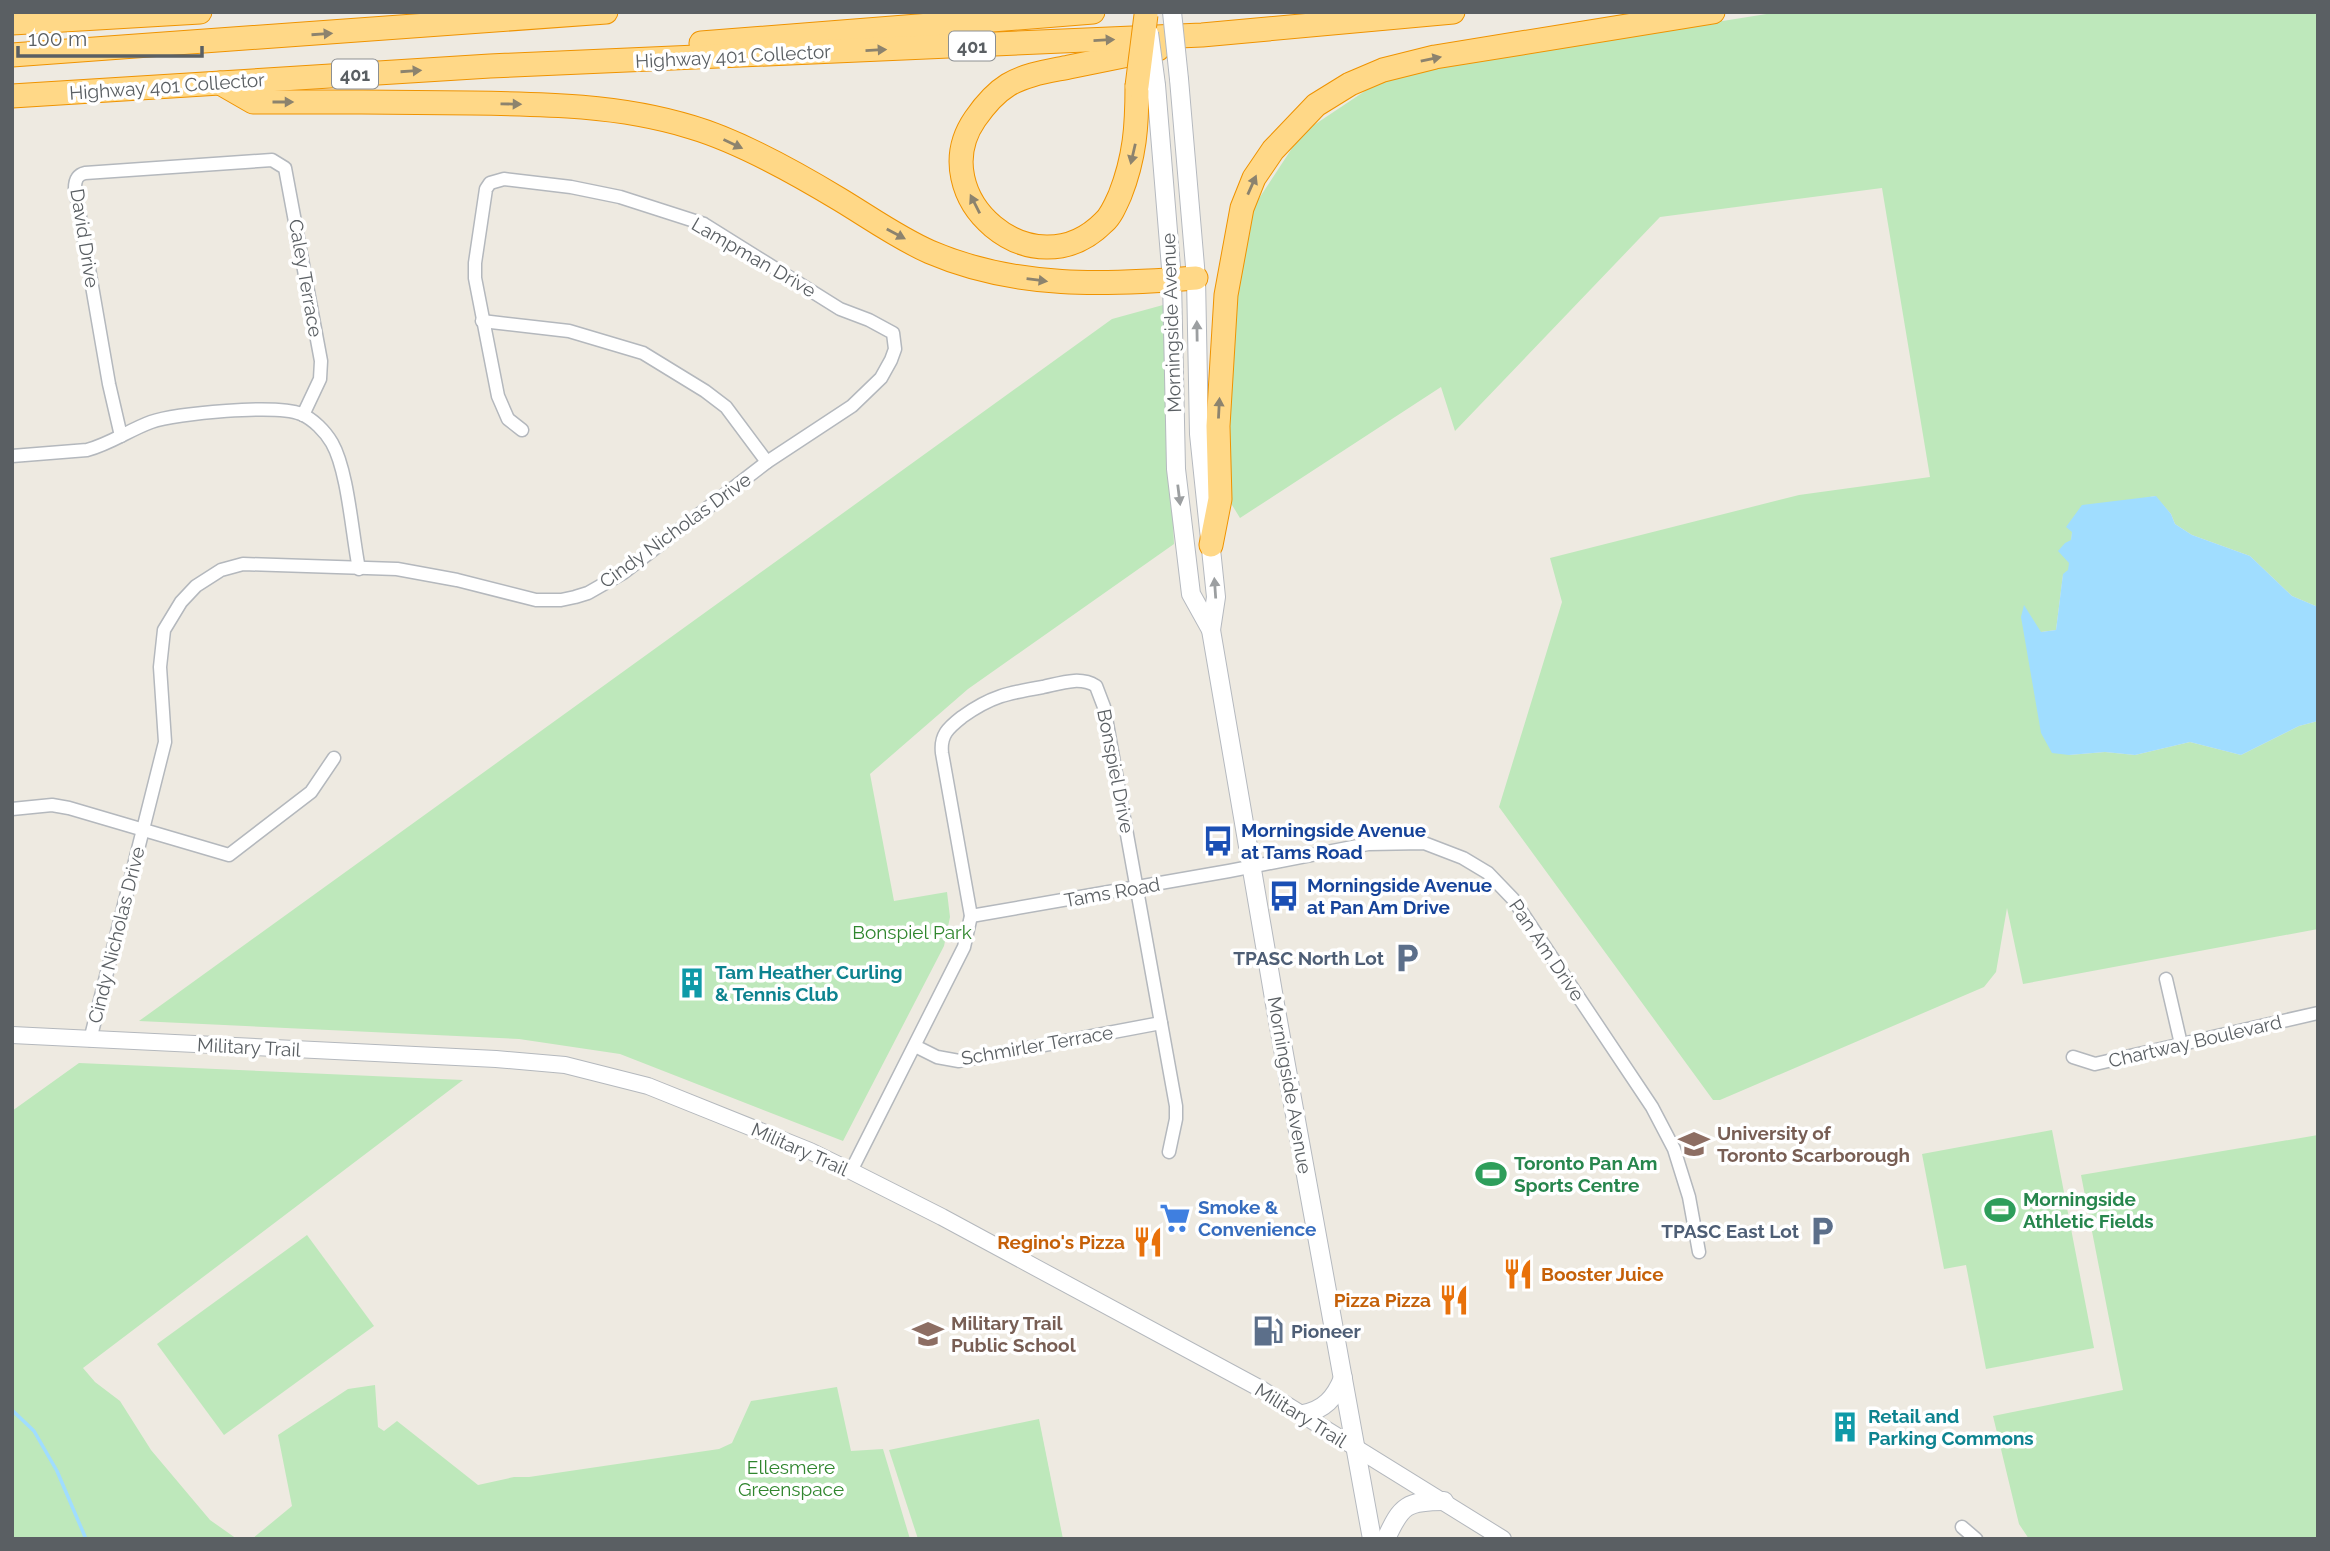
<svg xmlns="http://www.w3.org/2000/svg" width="2330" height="1551" font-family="Raleway,sans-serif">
  <rect width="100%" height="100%" fill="#eeeae1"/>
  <!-- green -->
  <g fill="#bee8bb">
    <path d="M1779,12h539v595l-26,-11 -42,-40 -58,-21 -17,-11 -4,-10 -16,-18 -25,5 -58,31 -3,38 -6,5 -7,55 -15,2 28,123 36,-3 30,3 55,-13 51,13 58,-29 19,-5v208l-295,55 -16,-76 -11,64 -12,15 -264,113h-7l-214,-293 63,-205 -12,-44 249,-63 131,-18 -48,-289 -222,29 -205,214 -14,-44 -201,131 -16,-26 1,-66 13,-139 16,-81 48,-73 72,-48 60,-18z"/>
    <path d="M1163,305l11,239 -206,145 -98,85 24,127 53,-9 3,25 -6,29 -101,195 -223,-87 -101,-15 -380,-18 973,-702z"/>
    <path d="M79,1063l384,17 -380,288 12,14 25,19 31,49 59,70 27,19h-225v-428z"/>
    <path d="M2052,1130l42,218 -108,21 -20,-104 -22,4 -22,-115z"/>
    <path d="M2318,1135v404h-289l-10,-15 -26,-108 130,-26 -42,-215z"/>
    <path d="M307,1235l67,91 -150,109 -67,-91z"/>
    <path d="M375,1385l3,42 6,4 13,-10 81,64 36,-8h15l190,-28 13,-6 19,-42 86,-14 14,64 32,-2 27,90h-658l40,-33 -14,-71 70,-46z"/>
    <path d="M1039,1419l24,120h-145l-29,-89z"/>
  </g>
  <!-- water -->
  <path fill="#a0ddff" d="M2156,496l15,18 4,10 17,11 58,21 42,40 26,11v114l-19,5 -58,29 -51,-13 -55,13 -30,-3 -36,3 -17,-2 -11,-20 -20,-116 3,-12 17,27 15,-2 7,-56 5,-4 1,-7 -11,-12 7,-8 6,-3 1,-8 -6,-5 16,-22z"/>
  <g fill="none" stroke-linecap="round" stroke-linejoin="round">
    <!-- stream -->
    <path stroke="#a0ddff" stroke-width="3.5" d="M12,1410l22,21 23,40 29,68"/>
    <!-- minor casing -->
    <g stroke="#b4b8bd" stroke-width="15">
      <g id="minor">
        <path d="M482,321l87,10 74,22 62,38 21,16 41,55"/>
        <path d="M121,436l-12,-52 -34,-196c0,-8 2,-13 10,-15l187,-13 13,8 36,193 -1,18 -17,36"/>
        <path d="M12,456l75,-6c23,-6 42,-20 64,-28 25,-9 126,-18 150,-8 12,5 24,17 31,29 16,28 20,91 27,126"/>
        <path d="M12,809l40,-4 17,3 160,47 82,-63 23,-34"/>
        <path d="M971,916l258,-45 139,-27 56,-1 39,15 25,15 25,26 139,208 22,42 15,48 10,55"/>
        <path d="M2166,979l15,65"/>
        <path d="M90,1040l75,-298 -5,-75 4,-37 17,-28 15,-16 25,-16 22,-6 154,5 60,11 79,20h25l14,-3 13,-4 35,-20 144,-111 85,-56 29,-28 10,-18 4,-11 -2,-16 -24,-13 -29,-11 -136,-85 -84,-27 -49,-10 -67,-8 -14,4 -4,6 -11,74v15l23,118 10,23 14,11"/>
        <path d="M915,1046l22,11 22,4 202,-38"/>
        <path d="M2073,1057l22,7 223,-51"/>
        <path d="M851,1171l113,-224 7,-31 -29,-163c-2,-18 6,-25 20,-36 29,-21 46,-24 81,-30 18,-4 37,-11 53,-1l8,21 72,399v13l-7,33"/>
        <path d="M1962,1527l14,12"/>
      </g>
    </g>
    <!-- tertiary casing -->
    <g stroke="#b4b8bd" stroke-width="18">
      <path id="tertiary" d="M12,1035l484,24 69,6 83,21 162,65 41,20 91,46 319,172 242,150"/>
    </g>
    <!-- secondary casing -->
    <g stroke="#b5b9bf" stroke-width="20">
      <g id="secondary">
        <path d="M1179,79l17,199 3,156 17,163 -5,33"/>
        <path d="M1156,85l16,195 4,189 15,125 20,36 65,380 96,529"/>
        <path d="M1303,1414c21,-4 32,-16 40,-36"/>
        <path d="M1386,1539c15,-34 21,-38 58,-38"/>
      </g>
    </g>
    <!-- motorway casing -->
    <g stroke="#ef9300" stroke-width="25">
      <g id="motorway">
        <path d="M12,23l188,-11"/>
        <path d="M701,43l392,-31"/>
        <path d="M12,55l594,-43"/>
        <path d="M220,83l33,19c73,0 145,0 218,1 74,1 149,2 220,24 48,14 105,46 148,72 30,18 59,39 91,53 86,37 176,33 266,26"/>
        <path d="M1137,86c0,40 -2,71 -17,109 -4,9 -9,21 -16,27 -71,72 -182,-26 -129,-103 9,-13 20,-26 33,-34 18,-11 42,-14 61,-18 30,-6 59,-12 89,-18"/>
        <path d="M12,96l478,-30 712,-31 251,-23"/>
        <path d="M1211,545l9,-46 -2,-73 8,-131 16,-87 12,-30 19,-28 43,-45 34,-21 33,-14 52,-13 278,-45"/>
      </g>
    </g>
    <!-- minor -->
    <use href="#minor" stroke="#fff" stroke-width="12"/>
    <!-- tertiary -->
    <use href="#tertiary" stroke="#fff" stroke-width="16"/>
    <!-- secondary -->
    <use href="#secondary" stroke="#fff" stroke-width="18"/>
    <!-- motorway -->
    <use href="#motorway" stroke="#ffd887" stroke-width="23"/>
    <!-- secondary-bridge casing -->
    <g stroke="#b5b9bf" stroke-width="20" stroke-linecap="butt">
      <g id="secondary-bridge">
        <path d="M1172,12l7,67"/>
        <path d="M1149,33l7,52"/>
      </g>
    </g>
    <!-- motorway-bridge casing -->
    <g stroke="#ef9300" stroke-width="25" stroke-linecap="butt">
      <path id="motorway-bridge" d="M1137,86l9,-71"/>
    </g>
    <!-- secondary-bridge -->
    <use href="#secondary-bridge" stroke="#fff" stroke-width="18"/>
    <!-- motorway-bridge -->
    <use href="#motorway-bridge" stroke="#ffd887" stroke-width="23"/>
  </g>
  <!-- one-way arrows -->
  <defs><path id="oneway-solid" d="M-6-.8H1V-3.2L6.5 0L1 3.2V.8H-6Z" transform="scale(1.75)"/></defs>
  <g fill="#8c836e">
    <use href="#oneway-solid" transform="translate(322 34) rotate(-4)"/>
    <use href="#oneway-solid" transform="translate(1104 40) rotate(-3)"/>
    <use href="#oneway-solid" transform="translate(876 50) rotate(-3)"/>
    <use href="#oneway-solid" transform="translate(1431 59) rotate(-12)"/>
    <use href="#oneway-solid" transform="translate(411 71) rotate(-4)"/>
    <use href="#oneway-solid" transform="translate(283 102)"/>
    <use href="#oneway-solid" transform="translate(511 104) rotate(1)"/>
    <use href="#oneway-solid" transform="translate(733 144) rotate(25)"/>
    <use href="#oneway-solid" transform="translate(1133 154) rotate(103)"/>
    <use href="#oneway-solid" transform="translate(1252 185) rotate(-66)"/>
    <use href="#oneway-solid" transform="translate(975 204) rotate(-117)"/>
    <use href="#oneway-solid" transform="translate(896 234) rotate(28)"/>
    <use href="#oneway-solid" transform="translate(1037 280) rotate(7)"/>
    <use href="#oneway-solid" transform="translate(1219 408) rotate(-87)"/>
  </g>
  <g fill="#9c9fa1">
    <use href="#oneway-solid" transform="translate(1197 331) rotate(-91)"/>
    <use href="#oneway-solid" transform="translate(1179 495) rotate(83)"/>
    <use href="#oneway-solid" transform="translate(1215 588) rotate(-94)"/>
  </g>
  <!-- icons -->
  <defs>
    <g id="bus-bare" transform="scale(2.415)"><path d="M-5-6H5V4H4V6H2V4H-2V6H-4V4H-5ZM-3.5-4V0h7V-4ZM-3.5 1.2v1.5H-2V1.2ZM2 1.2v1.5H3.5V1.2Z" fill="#1a4fb4" stroke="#fff" stroke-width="2.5" paint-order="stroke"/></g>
    <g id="parking-bare" transform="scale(2.415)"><path d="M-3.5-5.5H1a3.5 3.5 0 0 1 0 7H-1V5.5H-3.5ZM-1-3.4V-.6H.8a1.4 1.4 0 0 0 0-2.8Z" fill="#5c6f8a" stroke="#fff" stroke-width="2.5" paint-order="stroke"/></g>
    <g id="building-bare" transform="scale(2.415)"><path d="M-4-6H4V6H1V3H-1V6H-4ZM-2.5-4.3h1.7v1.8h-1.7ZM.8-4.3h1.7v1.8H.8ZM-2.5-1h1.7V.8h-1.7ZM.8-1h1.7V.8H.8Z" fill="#0f9aa8" stroke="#fff" stroke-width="2.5" paint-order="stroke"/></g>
    <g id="university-bare" transform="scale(2.415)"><path d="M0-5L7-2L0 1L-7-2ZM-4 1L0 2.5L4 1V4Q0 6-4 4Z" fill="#8d6e63" stroke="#fff" stroke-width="2.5" paint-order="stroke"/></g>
    <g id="stadium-bare" transform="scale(2.415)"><path d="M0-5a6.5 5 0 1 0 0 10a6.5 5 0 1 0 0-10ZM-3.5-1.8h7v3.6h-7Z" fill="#2e9e5b" stroke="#fff" stroke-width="2.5" paint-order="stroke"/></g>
    <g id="supermarket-bare" transform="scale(2.415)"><path d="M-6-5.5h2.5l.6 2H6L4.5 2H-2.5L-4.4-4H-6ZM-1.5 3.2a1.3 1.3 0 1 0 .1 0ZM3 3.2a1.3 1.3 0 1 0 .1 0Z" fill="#3f7fe0" stroke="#fff" stroke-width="2.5" paint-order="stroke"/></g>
    <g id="restaurant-bare" transform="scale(2.415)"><path d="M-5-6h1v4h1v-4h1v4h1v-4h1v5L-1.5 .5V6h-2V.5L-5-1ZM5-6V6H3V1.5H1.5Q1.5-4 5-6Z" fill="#e8710a" stroke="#fff" stroke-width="2.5" paint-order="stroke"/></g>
    <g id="fuel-bare" transform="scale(2.415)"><path d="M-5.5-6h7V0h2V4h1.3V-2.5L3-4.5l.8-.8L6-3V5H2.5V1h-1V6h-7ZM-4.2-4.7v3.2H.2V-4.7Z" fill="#5c6f8a" stroke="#fff" stroke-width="2.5" paint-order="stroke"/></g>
    <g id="school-bare" transform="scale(2.415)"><path d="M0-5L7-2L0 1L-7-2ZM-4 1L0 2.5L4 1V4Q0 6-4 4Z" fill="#8d6e63" stroke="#fff" stroke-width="2.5" paint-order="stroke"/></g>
  </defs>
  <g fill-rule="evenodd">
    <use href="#bus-bare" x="1218" y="841"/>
    <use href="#bus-bare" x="1284" y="896"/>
    <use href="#parking-bare" x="1407" y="958"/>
    <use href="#building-bare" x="692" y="983"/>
    <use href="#university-bare" x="1694" y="1144"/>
    <use href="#stadium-bare" x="1491" y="1174"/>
    <use href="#stadium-bare" x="2000" y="1210"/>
    <use href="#supermarket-bare" x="1175" y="1218"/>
    <use href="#parking-bare" x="1822" y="1231"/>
    <use href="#restaurant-bare" x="1148" y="1242"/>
    <use href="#restaurant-bare" x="1518" y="1274"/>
    <use href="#restaurant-bare" x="1454" y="1300"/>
    <use href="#fuel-bare" x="1268" y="1331"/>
    <use href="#school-bare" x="928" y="1334"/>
    <use href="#building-bare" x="1845" y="1427"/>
  </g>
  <g text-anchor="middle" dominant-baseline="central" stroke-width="7" stroke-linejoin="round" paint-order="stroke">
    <!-- shield labels -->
    <g fill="#fff" stroke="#8c8f92" stroke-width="2">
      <rect x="949" y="31.5" width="46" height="29" rx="5"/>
      <rect x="332" y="59.5" width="46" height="29" rx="5"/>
    </g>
    <g font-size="18" font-weight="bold" fill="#5a5f63">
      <text x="972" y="46">401</text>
      <text x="355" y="74">401</text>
    </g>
    <!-- street labels -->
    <g font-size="19" fill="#5a5f63" stroke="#fff">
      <text transform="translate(733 56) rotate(-3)">Highway 401 Collector</text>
      <text transform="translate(167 86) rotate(-4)">Highway 401 Collector</text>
      <text transform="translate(85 238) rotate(81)">David Drive</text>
      <text transform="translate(754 257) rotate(30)">Lampman Drive</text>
      <text transform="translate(306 278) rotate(80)">Caley Terrace</text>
      <text transform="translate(1171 323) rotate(-92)">Morningside Avenue</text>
      <text transform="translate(675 530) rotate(-36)">Cindy Nicholas Drive</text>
      <text transform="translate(1116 771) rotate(79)">Bonspiel Drive</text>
      <text transform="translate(1112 892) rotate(-10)">Tams Road</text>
      <text transform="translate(116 935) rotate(-76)">Cindy Nicholas Drive</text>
      <text transform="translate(1547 950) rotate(56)">Pan Am Drive</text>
      <text transform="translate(2195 1041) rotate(-13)">Chartway Boulevard</text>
      <text transform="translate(1037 1045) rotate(-10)">Schmirler Terrace</text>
      <text transform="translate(249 1047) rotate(3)">Military Trail</text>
      <text transform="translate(1290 1085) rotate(80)">Morningside Avenue</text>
      <text transform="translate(800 1149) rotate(24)">Military Trail</text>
      <text transform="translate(1301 1415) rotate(32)">Military Trail</text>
    </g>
    <!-- transit labels -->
    <g font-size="19" font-weight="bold" fill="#164399" stroke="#fff" text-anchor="start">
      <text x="1241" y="830">Morningside Avenue<tspan x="1241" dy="22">at Tams Road</tspan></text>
      <text x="1307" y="885">Morningside Avenue<tspan x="1307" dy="22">at Pan Am Drive</tspan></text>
    </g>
    <!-- park labels -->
    <g font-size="19" fill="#30862e" stroke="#fff">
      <text x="912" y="932">Bonspiel Park</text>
      <text x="791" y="1467">Ellesmere<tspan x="791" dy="22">Greenspace</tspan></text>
    </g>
    <!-- service labels -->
    <g font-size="19" font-weight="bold" fill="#4e5e75" stroke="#fff" text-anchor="end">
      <text x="1384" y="958">TPASC North Lot</text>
      <text x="1799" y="1231">TPASC East Lot</text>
      <text x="1291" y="1331" text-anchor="start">Pioneer</text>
    </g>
    <!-- culture labels -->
    <g font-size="19" font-weight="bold" fill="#0d838f" stroke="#fff" text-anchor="start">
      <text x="715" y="972">Tam Heather Curling<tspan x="715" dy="22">&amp; Tennis Club</tspan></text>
      <text x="1868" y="1416">Retail and<tspan x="1868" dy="22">Parking Commons</tspan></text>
    </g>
    <!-- education labels -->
    <g font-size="19" font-weight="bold" fill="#785e54" stroke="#fff" text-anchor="start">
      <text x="1717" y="1133">University of<tspan x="1717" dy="22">Toronto Scarborough</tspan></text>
      <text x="951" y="1323">Military Trail<tspan x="951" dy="22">Public School</tspan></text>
    </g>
    <!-- leisure labels -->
    <g font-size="19" font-weight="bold" fill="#27864d" stroke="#fff" text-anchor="start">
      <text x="1514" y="1163">Toronto Pan Am<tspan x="1514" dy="22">Sports Centre</tspan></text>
      <text x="2023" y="1199">Morningside<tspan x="2023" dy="22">Athletic Fields</tspan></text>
    </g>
    <!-- shop labels -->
    <g font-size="19" font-weight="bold" fill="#366cbe" stroke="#fff" text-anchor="start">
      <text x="1198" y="1207">Smoke &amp;<tspan x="1198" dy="22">Convenience</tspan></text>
    </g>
    <!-- food labels -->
    <g font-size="19" font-weight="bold" fill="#c56008" stroke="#fff" text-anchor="end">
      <text x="1125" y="1242">Regino's Pizza</text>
      <text x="1541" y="1274" text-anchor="start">Booster Juice</text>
      <text x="1431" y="1300">Pizza Pizza</text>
    </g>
  </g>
  <!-- border -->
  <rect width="2330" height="1551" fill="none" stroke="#5a5f63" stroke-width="28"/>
  <!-- scale -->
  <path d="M18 46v10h184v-10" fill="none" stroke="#5a5f63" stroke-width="3.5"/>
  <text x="28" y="46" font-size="21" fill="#5a5f63" stroke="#ffffff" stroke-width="5" paint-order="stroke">100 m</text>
</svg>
